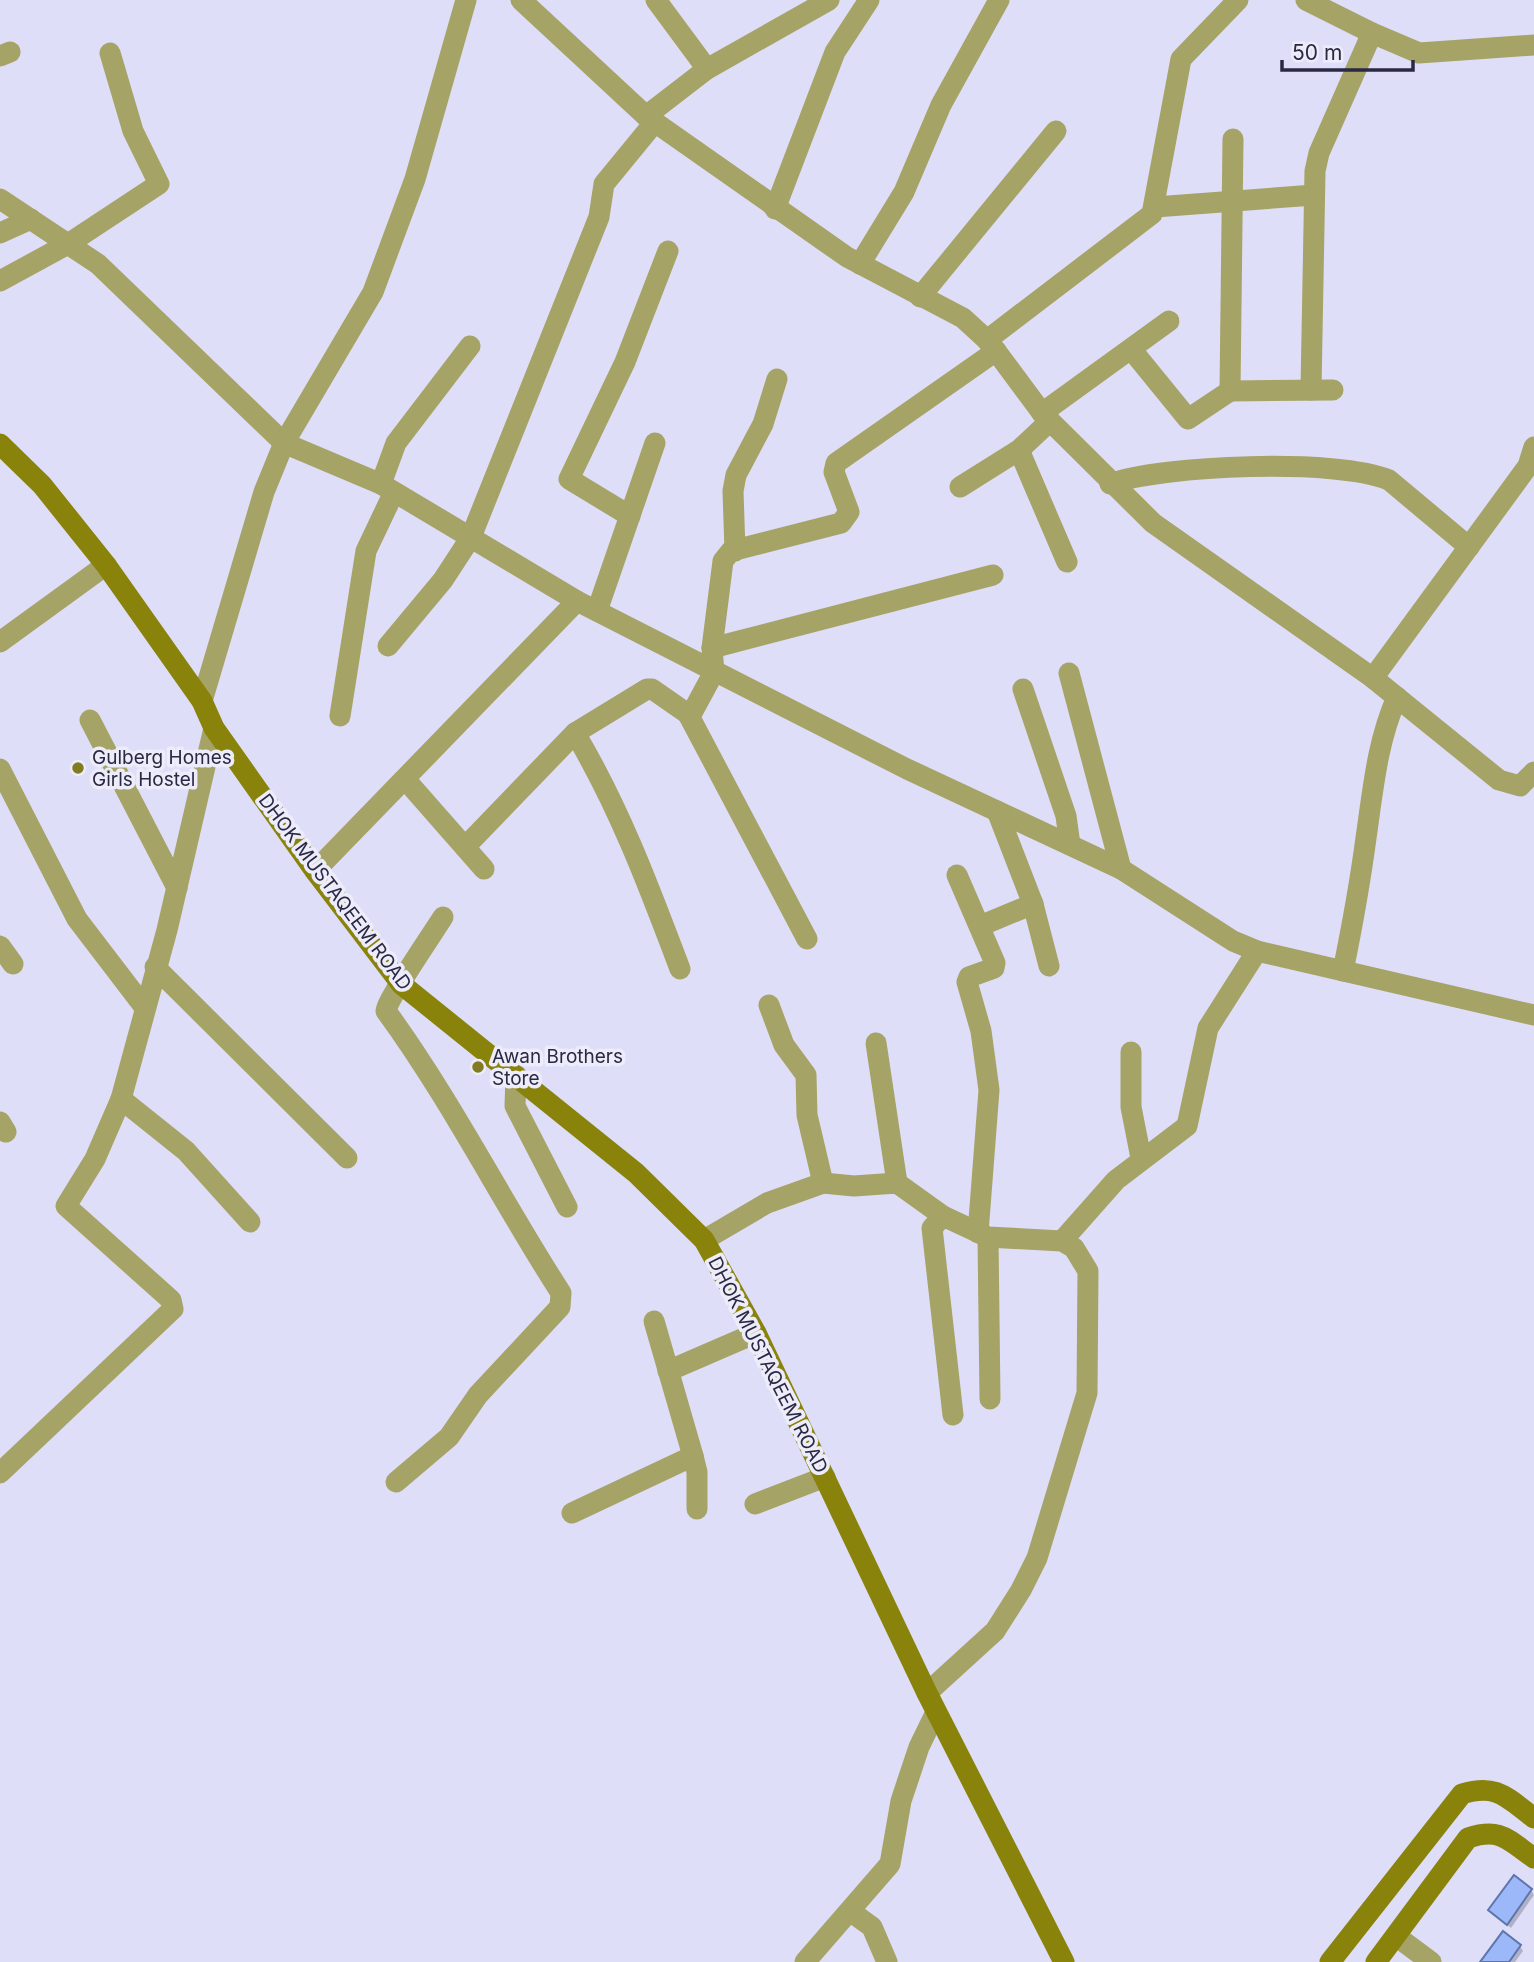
<svg xmlns="http://www.w3.org/2000/svg" width="1534" height="1962" font-family="Inter,sans-serif">
  <rect width="100%" height="100%" fill="#dedef8"/>
  <!-- shadow -->
  <g fill="#0003">
    <path d="M1531,1890l3,5 -23,33 -21,-18z"/>
    <path d="M1520,1946l3,5 -8,11h-33z"/>
  </g>
  <!-- building -->
  <g fill="#9cb8f9" stroke="#5e75ac" stroke-width="2">
    <path d="M1514,1875l18,14 -25,36 -19,-15z"/>
    <path d="M1503,1931l18,14 -12,17h-29z"/>
  </g>
  <g fill="none" stroke-linecap="round" stroke-linejoin="round">
    <!-- street -->
    <g stroke="#a5a365" stroke-width="21">
      <path d="M521,0l125,116 61,-47 122,-69"/>
      <path d="M656,0l51,69"/>
      <path d="M1306,0l66,33 47,20 115,-8"/>
      <path d="M0,56l10,-4"/>
      <path d="M646,116l201,141 116,61 24,22"/>
      <path d="M0,199l98,65 186,179 97,41"/>
      <path d="M1155,207l159,-12"/>
      <path d="M775,209l60,-157 34,-52"/>
      <path d="M0,233l31,-14"/>
      <path d="M860,264l44,-72 37,-87 58,-105"/>
      <path d="M0,281l68,-37 91,-60 -26,-53 -23,-78"/>
      <path d="M920,297l136,-166"/>
      <path d="M470,346l-74,97 -15,41 196,117 330,168 214,100 112,72 24,10 277,64"/>
      <path d="M1131,349l57,70 42,-28 3,-252"/>
      <path d="M996,351l46,62 111,110 220,155 126,102 21,6 14,-14"/>
      <path d="M1311,390l4,-219 4,-18 53,-120"/>
      <path d="M1230,391l103,-1"/>
      <path d="M1042,413l127,-92"/>
      <path d="M1019,450l48,112"/>
      <path d="M1110,484c52,-19 228,-26 279,-4l80,67"/>
      <path d="M960,487l59,-37 31,-29"/>
      <path d="M630,516l-61,-37 56,-117 43,-111"/>
      <path d="M735,551l-2,-60 3,-16 27,-51 14,-45"/>
      <path d="M597,611l58,-168"/>
      <path d="M0,642l106,-77"/>
      <path d="M388,646l55,-66 28,-43 128,-320 5,-33 50,-61"/>
      <path d="M712,648l11,-87 8,-10 110,-28 8,-11 -15,-40 2,-9 160,-112 -9,-11 165,-126 29,-155 57,-59"/>
      <path d="M1069,673l52,196"/>
      <path d="M1373,678l155,-212 6,-19"/>
      <path d="M1023,689l43,127 4,29"/>
      <path d="M202,701l62,-209 20,-49 89,-151 42,-113 51,-179"/>
      <path d="M688,714l119,225"/>
      <path d="M340,716l26,-165 28,-59"/>
      <path d="M90,720l87,168"/>
      <path d="M575,733c45,76 74,154 105,236"/>
      <path d="M0,769l77,150 68,89"/>
      <path d="M405,779l79,90"/>
      <path d="M997,811l36,93 16,62"/>
      <path d="M465,847l110,-114 72,-44h5l36,25 5,-3 21,-39 -2,-24 281,-73"/>
      <path d="M315,871l262,-270"/>
      <path d="M957,875l38,88 -1,5 -25,9 -2,5 14,49 8,59 -11,143"/>
      <path d="M980,926l53,-22"/>
      <path d="M0,946l13,18"/>
      <path d="M155,967l192,191"/>
      <path d="M1343,971c9,-44 17,-88 23,-133 7,-48 11,-96 31,-141"/>
      <path d="M769,1005l15,40 22,30 1,40 16,68"/>
      <path d="M876,1043l21,140"/>
      <path d="M1131,1052v55l10,51"/>
      <path d="M516,1075l-1,31 52,101"/>
      <path d="M121,1099l65,52 64,71"/>
      <path d="M0,1122l6,10"/>
      <path d="M943,1216l-11,12 21,187"/>
      <path d="M988,1237l2,162"/>
      <path d="M704,1240l63,-37 56,-20 31,3 43,-3 46,33 45,21 74,4 12,7 14,23 -1,122 -50,165 -16,32 -26,41 -68,62"/>
      <path d="M1062,1241l54,-61 71,-54 21,-98 49,-77"/>
      <path d="M654,1321l39,135 4,16v37"/>
      <path d="M668,1371l88,-38"/>
      <path d="M0,1473l173,-164 -2,-9 -105,-94 29,-47 26,-60 46,-169 47,-202"/>
      <path d="M396,1482l53,-45 29,-42 82,-88 1,-14c-60,-93 -110,-193 -175,-282 -1,-8 49,-81 57,-94"/>
      <path d="M755,1504l70,-27"/>
      <path d="M572,1513l121,-57"/>
      <path d="M850,1911l22,16 15,35"/>
      <path d="M1396,1936l35,26"/>
      <path d="M805,1962l85,-98 11,-63 18,-54 17,-35"/>
    </g>
    <!-- secondary -->
    <g stroke="#89830c" stroke-width="21">
      <path d="M0,444l42,41 64,80 96,136 12,27 101,143 86,113 235,189 68,67 52,93 171,360 137,269"/>
      <path d="M1330,1962l132,-168c35,-11 45,4 72,24"/>
      <path d="M1376,1962l92,-124c33,-11 40,2 66,20"/>
    </g>
  </g>
  <!-- markers -->
  <g fill="#817c23" stroke="#edecfa" stroke-width="2.5">
    <circle cx="78" cy="768" r="7"/>
    <circle cx="478" cy="1067" r="7"/>
  </g>
  <g text-anchor="middle" dominant-baseline="central" stroke-width="7" stroke-linejoin="round" paint-order="stroke">
    <!-- poi labels -->
    <g font-size="19" fill="#2b2942" stroke="#edecfa" text-anchor="start">
      <text x="92" y="757">Gulberg Homes<tspan x="92" dy="22">Girls Hostel</tspan></text>
      <text x="492" y="1056">Awan Brothers<tspan x="492" dy="22">Store</tspan></text>
    </g>
    <!-- street labels -->
    <g font-size="19" fill="#2b2942" stroke="#edecfa">
      <text transform="translate(335 892) rotate(53)">DHOK MUSTAQEEM ROAD</text>
      <text transform="translate(768 1365) rotate(63)">DHOK MUSTAQEEM ROAD</text>
    </g>
  </g>
  <!-- scale -->
  <path d="M1282 60v10h131v-10" fill="none" stroke="#2b2942" stroke-width="3.5"/>
  <text x="1292" y="60" font-size="21" fill="#2b2942" stroke="#edecfa" stroke-width="5" paint-order="stroke">50 m</text>
</svg>
